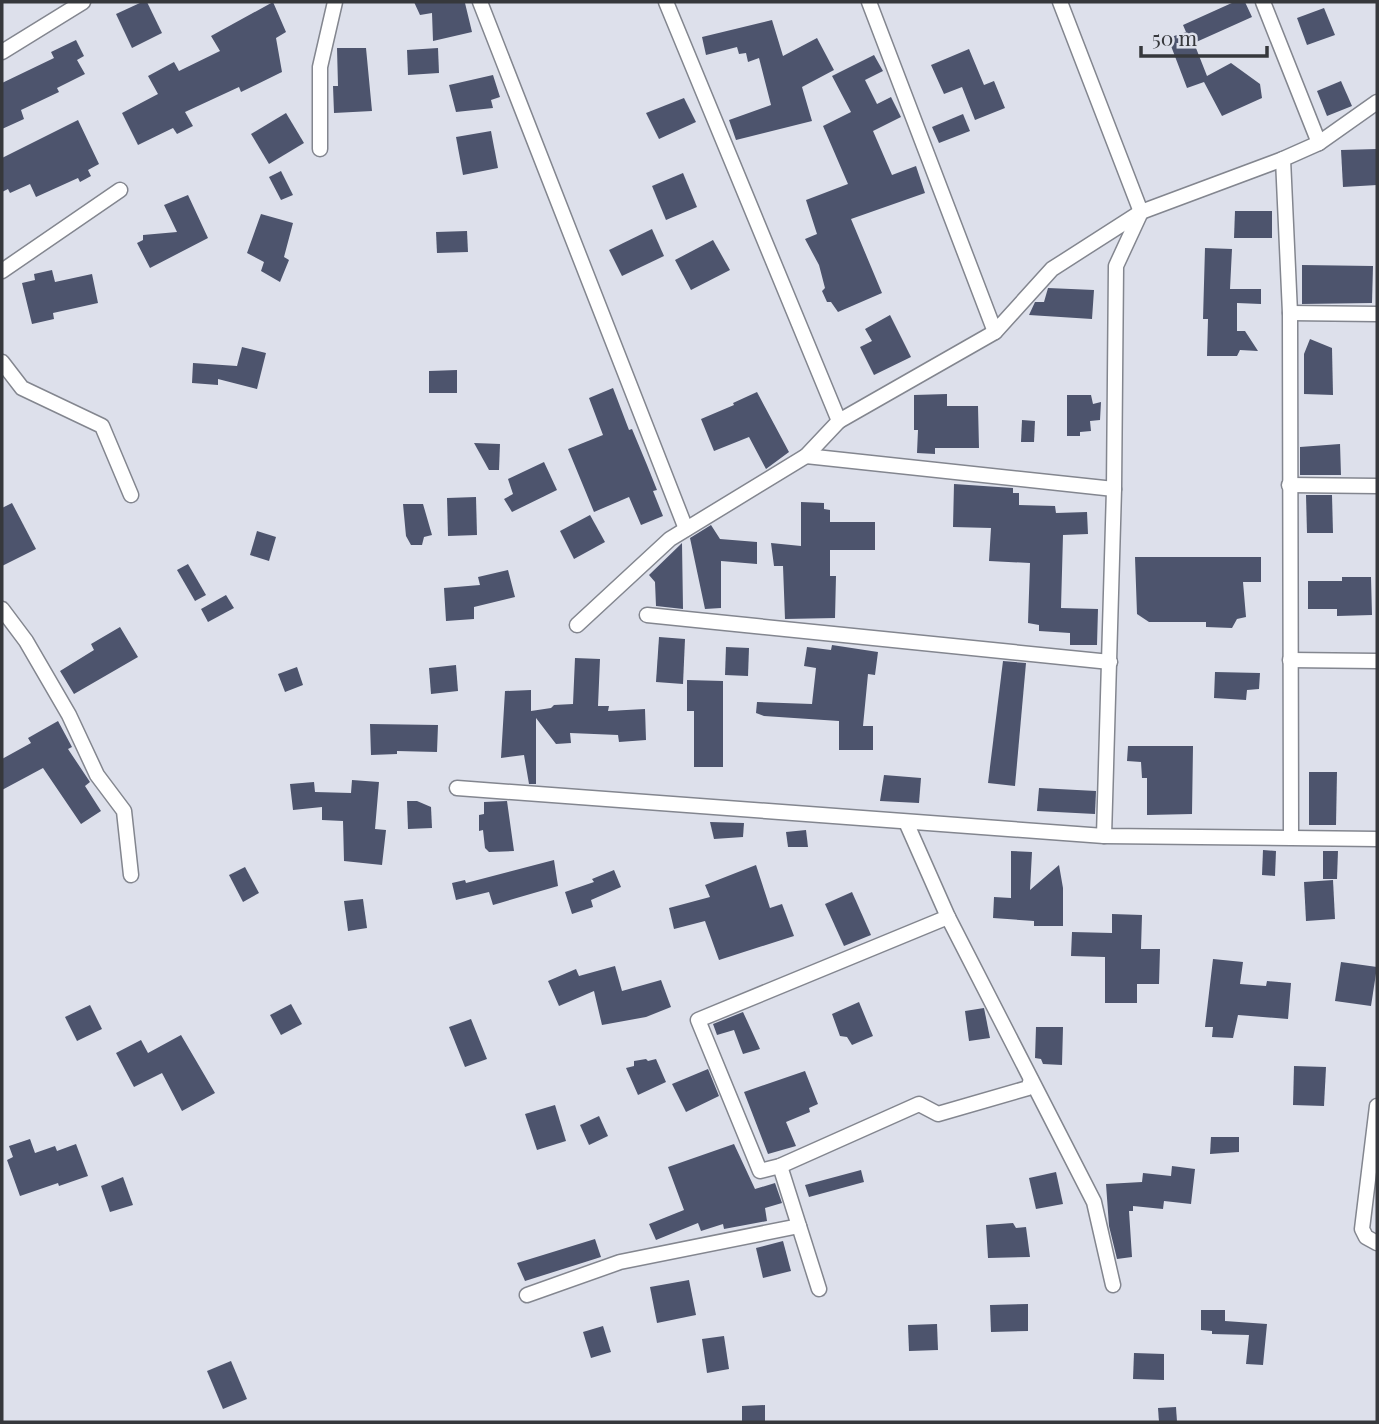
<svg xmlns="http://www.w3.org/2000/svg" width="1379" height="1424" font-family="'Playfair Display',serif">
  <rect width="100%" height="100%" fill="#dde0eb"/>
  <!-- building -->
  <g fill="#4d546d">
    <path d="M142,2h5l15,31 -30,15 -16,-34z"/>
    <path d="M273,2l13,30 -10,6 6,34 -41,20 -2,-5 -54,25 8,14 -16,8 -4,-6 -35,17 -16,-32 36,-19 -10,-18 26,-14 5,9 41,-20 -9,-15z"/>
    <path d="M414,2l51,1 7,29 -39,9 -1,-28 -12,2z"/>
    <path d="M1234,2h11l7,15 -58,26 13,33 24,-13 29,21 2,14 -40,18 -18,-34 -17,6 -19,-50 18,-6 -3,-7z"/>
    <path d="M1324,8l11,27 -28,10 -10,-27z"/>
    <path d="M772,20l11,36 34,-18 17,32 -32,17 10,34 -76,19 -7,-20 42,-15 -12,-47 -11,4 -2,-9 -7,1 -2,-7 -31,8 -4,-18z"/>
    <path d="M76,40l8,16 -7,4 8,14 -28,14 2,4 -38,18 3,9 -22,10v-46l52,-25 -3,-6z"/>
    <path d="M337,48h29l6,63 -38,2 -1,-27h5z"/>
    <path d="M438,48l1,25 -31,2 -1,-25z"/>
    <path d="M969,49l15,36 10,-4 11,27 -30,12 -13,-33 -18,7 -13,-29z"/>
    <path d="M874,55l9,16 -18,9 12,24 14,-7 10,20 -28,14 19,44 24,-9 9,27 -74,26 31,74 -44,19 -7,-10h-4l-5,-11 3,-3 -6,-23 -14,-26 12,-5 -11,-34 42,-16 -25,-58 28,-14 -19,-36z"/>
    <path d="M493,75l7,22 -9,3 2,8 -37,4 -7,-27z"/>
    <path d="M1341,81l11,25 -25,10 -10,-25z"/>
    <path d="M684,98l12,24 -37,17 -13,-26z"/>
    <path d="M286,113l18,30 -35,21 -18,-30z"/>
    <path d="M963,114l7,17 -31,12 -7,-16z"/>
    <path d="M78,120l21,44 -11,6 3,6 -11,6 -2,-4 -42,19 -6,-13 -20,9 -2,-4 -6,3v-34z"/>
    <path d="M491,131l7,37 -35,7 -7,-38z"/>
    <path d="M1377,149v36l-34,2 -2,-37z"/>
    <path d="M281,171l12,24 -12,5 -12,-23z"/>
    <path d="M683,173l14,34 -31,13 -14,-34z"/>
    <path d="M188,195l20,43 -58,30 -13,-25 6,-3v-5l34,-3 -13,-27z"/>
    <path d="M1235,211h37v27h-38z"/>
    <path d="M261,214l32,9 -9,34 5,3 -9,22 -19,-11 3,-9 -17,-9z"/>
    <path d="M652,229l12,27 -42,20 -13,-26z"/>
    <path d="M467,231l1,21 -31,1 -1,-21z"/>
    <path d="M713,240l17,30 -39,20 -16,-30z"/>
    <path d="M1205,248l27,1 -2,40h31v15l-24,-1v28h8l13,20 -18,-1 -3,6h-30l1,-37h-5z"/>
    <path d="M1302,265l71,1 -1,37 -70,1z"/>
    <path d="M52,270l3,12 37,-8 6,29 -45,10 1,6 -22,5 -10,-41 13,-3 -1,-6z"/>
    <path d="M1048,288l46,2 -2,29 -63,-4 6,-13h9z"/>
    <path d="M890,315l21,42 -37,18 -14,-28 12,-6 -7,-12z"/>
    <path d="M1310,339l22,9 1,47 -29,-1v-40z"/>
    <path d="M242,347l24,6 -9,36 -39,-10v6l-26,-2 1,-20 44,3z"/>
    <path d="M457,370v23h-28v-22z"/>
    <path d="M613,388l16,42 3,-1 15,36 10,25 -4,1 10,25 -22,9 -12,-28 -35,15 -26,-63 35,-14 -14,-37z"/>
    <path d="M757,392l32,60 -23,17 -17,-32 -35,14 -13,-32 33,-14 -1,-2z"/>
    <path d="M947,394v12h31l1,42h-44v6l-18,-1 1,-23h-4v-35z"/>
    <path d="M1067,395h24l2,9 8,-2 -1,18 -10,1 1,10 -11,1v4h-13z"/>
    <path d="M1022,420l13,1 -1,21h-13z"/>
    <path d="M474,443l26,1 -1,26h-10z"/>
    <path d="M1340,444l1,31h-41v-28z"/>
    <path d="M544,462l13,28 -45,22 -8,-13 9,-5 -5,-15z"/>
    <path d="M954,484l59,4v5h6v12l36,1 1,7 31,-1 1,22 -25,1 -2,73 37,1 -1,36h-27v-12l-31,-2v-6l-11,-2 2,-60 -41,-2 2,-33 -38,-1z"/>
    <path d="M1306,495h26l1,38h-26z"/>
    <path d="M476,497l1,38 -29,1 -1,-38z"/>
    <path d="M801,502l23,1v6l6,1v12h45v28h-45v26h6l-1,42 -50,1 -2,-53h-9l-3,-23 30,3z"/>
    <path d="M12,503l24,46 -34,17v-58z"/>
    <path d="M403,504h20l9,31 -8,2 -2,8h-11l-5,-9z"/>
    <path d="M590,515l15,27 -31,17 -14,-28z"/>
    <path d="M711,525l9,14 37,3v22l-36,-3v47l-16,1 -15,-71z"/>
    <path d="M257,531l19,6 -7,24 -19,-6z"/>
    <path d="M682,543l1,66 -27,-3 -1,-24 -6,-7z"/>
    <path d="M1135,557h126v25h-18l3,35 -9,2 -5,9 -26,-1v-5h-57l-12,-8z"/>
    <path d="M188,564l18,31 -11,6 -18,-31z"/>
    <path d="M508,570l7,27 -41,10v12l-28,2 -2,-33 36,-3 -2,-8z"/>
    <path d="M1342,577h29l1,38 -35,1v-7h-29v-28h34z"/>
    <path d="M226,595l8,13 -26,14 -7,-13z"/>
    <path d="M120,627l18,30 -64,37 -14,-23 34,-21 -3,-6z"/>
    <path d="M659,637l26,2 -2,45 -27,-2z"/>
    <path d="M832,645l46,7 -3,23 -7,-1 -5,52h10v24h-34v-29l-75,-5 -8,-3 1,-11 55,2 4,-36 -12,-2 3,-19 24,3z"/>
    <path d="M726,647l23,1 -1,28 -23,-1z"/>
    <path d="M575,658l25,1 -2,47h11l-1,5 37,-2 1,31 -27,2 -1,-7 -48,-2 1,10 -15,1 -20,-26v66h-7l-5,-29 -23,3 4,-67 26,-1v21l20,-3 3,-3 19,-1z"/>
    <path d="M1003,661l23,2 -11,123 -27,-3z"/>
    <path d="M456,665l2,26 -27,3 -2,-26z"/>
    <path d="M297,667l6,18 -18,7 -7,-18z"/>
    <path d="M1215,672l45,1 -1,16 -12,1 -1,10 -32,-2z"/>
    <path d="M687,680l36,1v86h-29v-56h-7z"/>
    <path d="M58,721l14,26 -4,2 22,33 -5,4 16,25 -20,13 -38,-56 -41,22v-31l29,-16 -3,-5z"/>
    <path d="M370,724l68,1 -1,27 -40,-1v3l-26,1z"/>
    <path d="M1128,746h65l-1,68 -45,1v-37h-5l-1,-16 -14,-1z"/>
    <path d="M1309,772h28l-1,53h-27z"/>
    <path d="M884,775l37,3 -2,25 -39,-2z"/>
    <path d="M352,780l27,2 -4,47 11,1 -4,35 -38,-4 -1,-40 -21,-1v-13l-29,3 -3,-26 24,-2 1,10 36,1z"/>
    <path d="M1039,788l57,3 -1,23 -58,-3z"/>
    <path d="M407,801h10l14,6 1,21 -24,1z"/>
    <path d="M507,801l7,50 -25,1 -4,-4 -2,-18 -4,1v-16l5,-1v-12z"/>
    <path d="M710,822l34,1 -1,14 -29,2z"/>
    <path d="M806,830l2,17h-20l-2,-15z"/>
    <path d="M1263,850l13,1 -1,25 -13,-1z"/>
    <path d="M1011,851l21,1 -2,38 29,-25 4,23v38h-29v-5l-41,-3 1,-21 17,1z"/>
    <path d="M1323,851h15l-1,28h-14z"/>
    <path d="M554,860l4,26 -65,19 -4,-13 -33,8 -4,-17 13,-3 1,3z"/>
    <path d="M756,865l14,43 12,-4 12,32 -75,24 -14,-39 -31,8 -5,-21 41,-11 -5,-12z"/>
    <path d="M245,867l14,26 -16,9 -14,-27z"/>
    <path d="M614,870l7,17 -30,13 2,7 -21,7 -7,-22 29,-10 -2,-3z"/>
    <path d="M1333,880l2,39 -29,2 -2,-39z"/>
    <path d="M852,892l19,43 -27,11 -19,-42z"/>
    <path d="M363,899l4,29 -19,3 -4,-30z"/>
    <path d="M1112,914l30,1 -1,34h19l-1,35h-22v19h-32v-46l-34,-1 1,-24 40,1z"/>
    <path d="M1213,959l30,3 -3,22 26,2 1,-5 24,2 -3,36 -50,-4 -5,23 -21,-1 1,-10h-8z"/>
    <path d="M1341,962l36,5 -6,39 -36,-5z"/>
    <path d="M615,966l7,25 39,-11 10,27 -25,10 -44,8 -8,-34 -35,15 -11,-25 28,-12 3,7z"/>
    <path d="M859,1002l14,34 -21,9 -5,-8 -7,-1 -8,-22z"/>
    <path d="M291,1004l11,20 -21,11 -11,-20z"/>
    <path d="M90,1005l12,24 -25,12 -12,-24z"/>
    <path d="M984,1008l6,30 -21,3 -4,-30z"/>
    <path d="M743,1012l17,37 -17,5 -9,-24 -17,5 -4,-11z"/>
    <path d="M471,1019l16,40 -22,8 -16,-40z"/>
    <path d="M1036,1027h27l-1,38 -19,-1 -2,-5 -6,-1z"/>
    <path d="M181,1035l34,58 -33,18 -20,-38 -28,14 -18,-34 25,-13 7,13z"/>
    <path d="M646,1059l2,2 8,-2 10,23 -28,13 -12,-27 8,-2v-5z"/>
    <path d="M1294,1066l32,1 -2,39 -31,-1z"/>
    <path d="M708,1069l11,27 -33,16 -14,-28z"/>
    <path d="M805,1071l13,33 -9,4 1,4 -24,10 10,24 -28,8 -24,-62z"/>
    <path d="M555,1105l11,36 -29,9 -12,-36z"/>
    <path d="M599,1116l9,20 -19,9 -9,-20z"/>
    <path d="M1211,1137h28v15l-29,2z"/>
    <path d="M30,1139l5,14 20,-7 2,5 19,-7 12,32 -29,10 -1,-3 -38,13 -13,-36 6,-3 -4,-11z"/>
    <path d="M734,1144l21,45 20,-6 7,20 -17,5 2,13 -43,8 -1,-5 -22,7 -3,-8 -42,17 -7,-16 35,-14 -16,-43z"/>
    <path d="M1172,1166l23,3 -4,35 -27,-3 -1,8 -30,-3v5h-4l3,46 -15,2 -8,-33 -3,-42 36,-2 1,-9 28,3z"/>
    <path d="M861,1170l3,12 -55,15 -4,-12z"/>
    <path d="M1056,1172l7,32 -27,5 -7,-31z"/>
    <path d="M123,1177l10,28 -23,7 -9,-26z"/>
    <path d="M1013,1223l3,5 10,-1 4,30 -42,1 -2,-33z"/>
    <path d="M595,1239l6,18 -76,24 -8,-18z"/>
    <path d="M783,1241l8,30 -28,7 -7,-30z"/>
    <path d="M689,1280l7,35 -39,8 -7,-36z"/>
    <path d="M1028,1304v27l-37,1 -1,-27z"/>
    <path d="M1201,1310h24v11l42,3 -4,41 -17,-1 3,-29 -37,-1v-3l-11,-1z"/>
    <path d="M937,1324l1,26 -29,1 -1,-26z"/>
    <path d="M603,1326l8,26 -20,6 -8,-26z"/>
    <path d="M724,1336l5,33 -22,4 -5,-34z"/>
    <path d="M1134,1353l30,1v26l-31,-1z"/>
    <path d="M231,1361l16,38 -24,10 -16,-38z"/>
    <path d="M765,1405v17h-23v-16z"/>
    <path d="M1176,1407l1,15h-18l-1,-14z"/>
  </g>
  <g fill="none" stroke-linecap="round" stroke-linejoin="round">
    <!-- street casing -->
    <g stroke="#83868f" stroke-width="17">
      <g id="street">
        <path d="M480,2l206,527"/>
        <path d="M666,2l173,419 156,-89"/>
        <path d="M869,2l126,330 57,-63 89,-57 142,-53"/>
        <path d="M1060,2l81,210 -25,54 -2,223 -10,347"/>
        <path d="M1263,2l56,141"/>
        <path d="M2,52l81,-50"/>
        <path d="M320,149v-82l15,-65"/>
        <path d="M2,271l118,-81"/>
        <path d="M1290,313l87,1"/>
        <path d="M2,362l20,26 80,38 29,69"/>
        <path d="M806,456l308,33"/>
        <path d="M1289,485l88,1"/>
        <path d="M2,609l24,32 43,74 28,60 27,36 7,64"/>
        <path d="M647,615l463,47"/>
        <path d="M577,625l93,-86 136,-83 33,-35"/>
        <path d="M1290,660l87,1"/>
        <path d="M457,788l647,48 273,3"/>
        <path d="M906,822l42,95 146,285 19,83"/>
        <path d="M1291,837l-1,-524 -7,-154 36,-16 58,-41"/>
        <path d="M948,917l-250,103 62,151 20,-5 139,-62 19,10 90,-26 3,-8"/>
        <path d="M1377,1106l-15,123 4,8 11,6"/>
        <path d="M780,1166l39,123"/>
        <path d="M527,1295l93,-33 179,-36"/>
      </g>
    </g>
    <!-- street -->
    <use href="#street" stroke="#fff" stroke-width="14"/>
  </g>
  <!-- border -->
  <rect width="1379" height="1424" fill="none" stroke="#36383c" stroke-width="7"/>
  <!-- scale -->
  <path d="M1141 46v10h126v-10" fill="none" stroke="#36383c" stroke-width="3.5"/>
  <text x="1152" y="46" font-size="21" fill="#36383c" stroke="#dde0eb" stroke-width="5" paint-order="stroke">50 m</text>
</svg>
